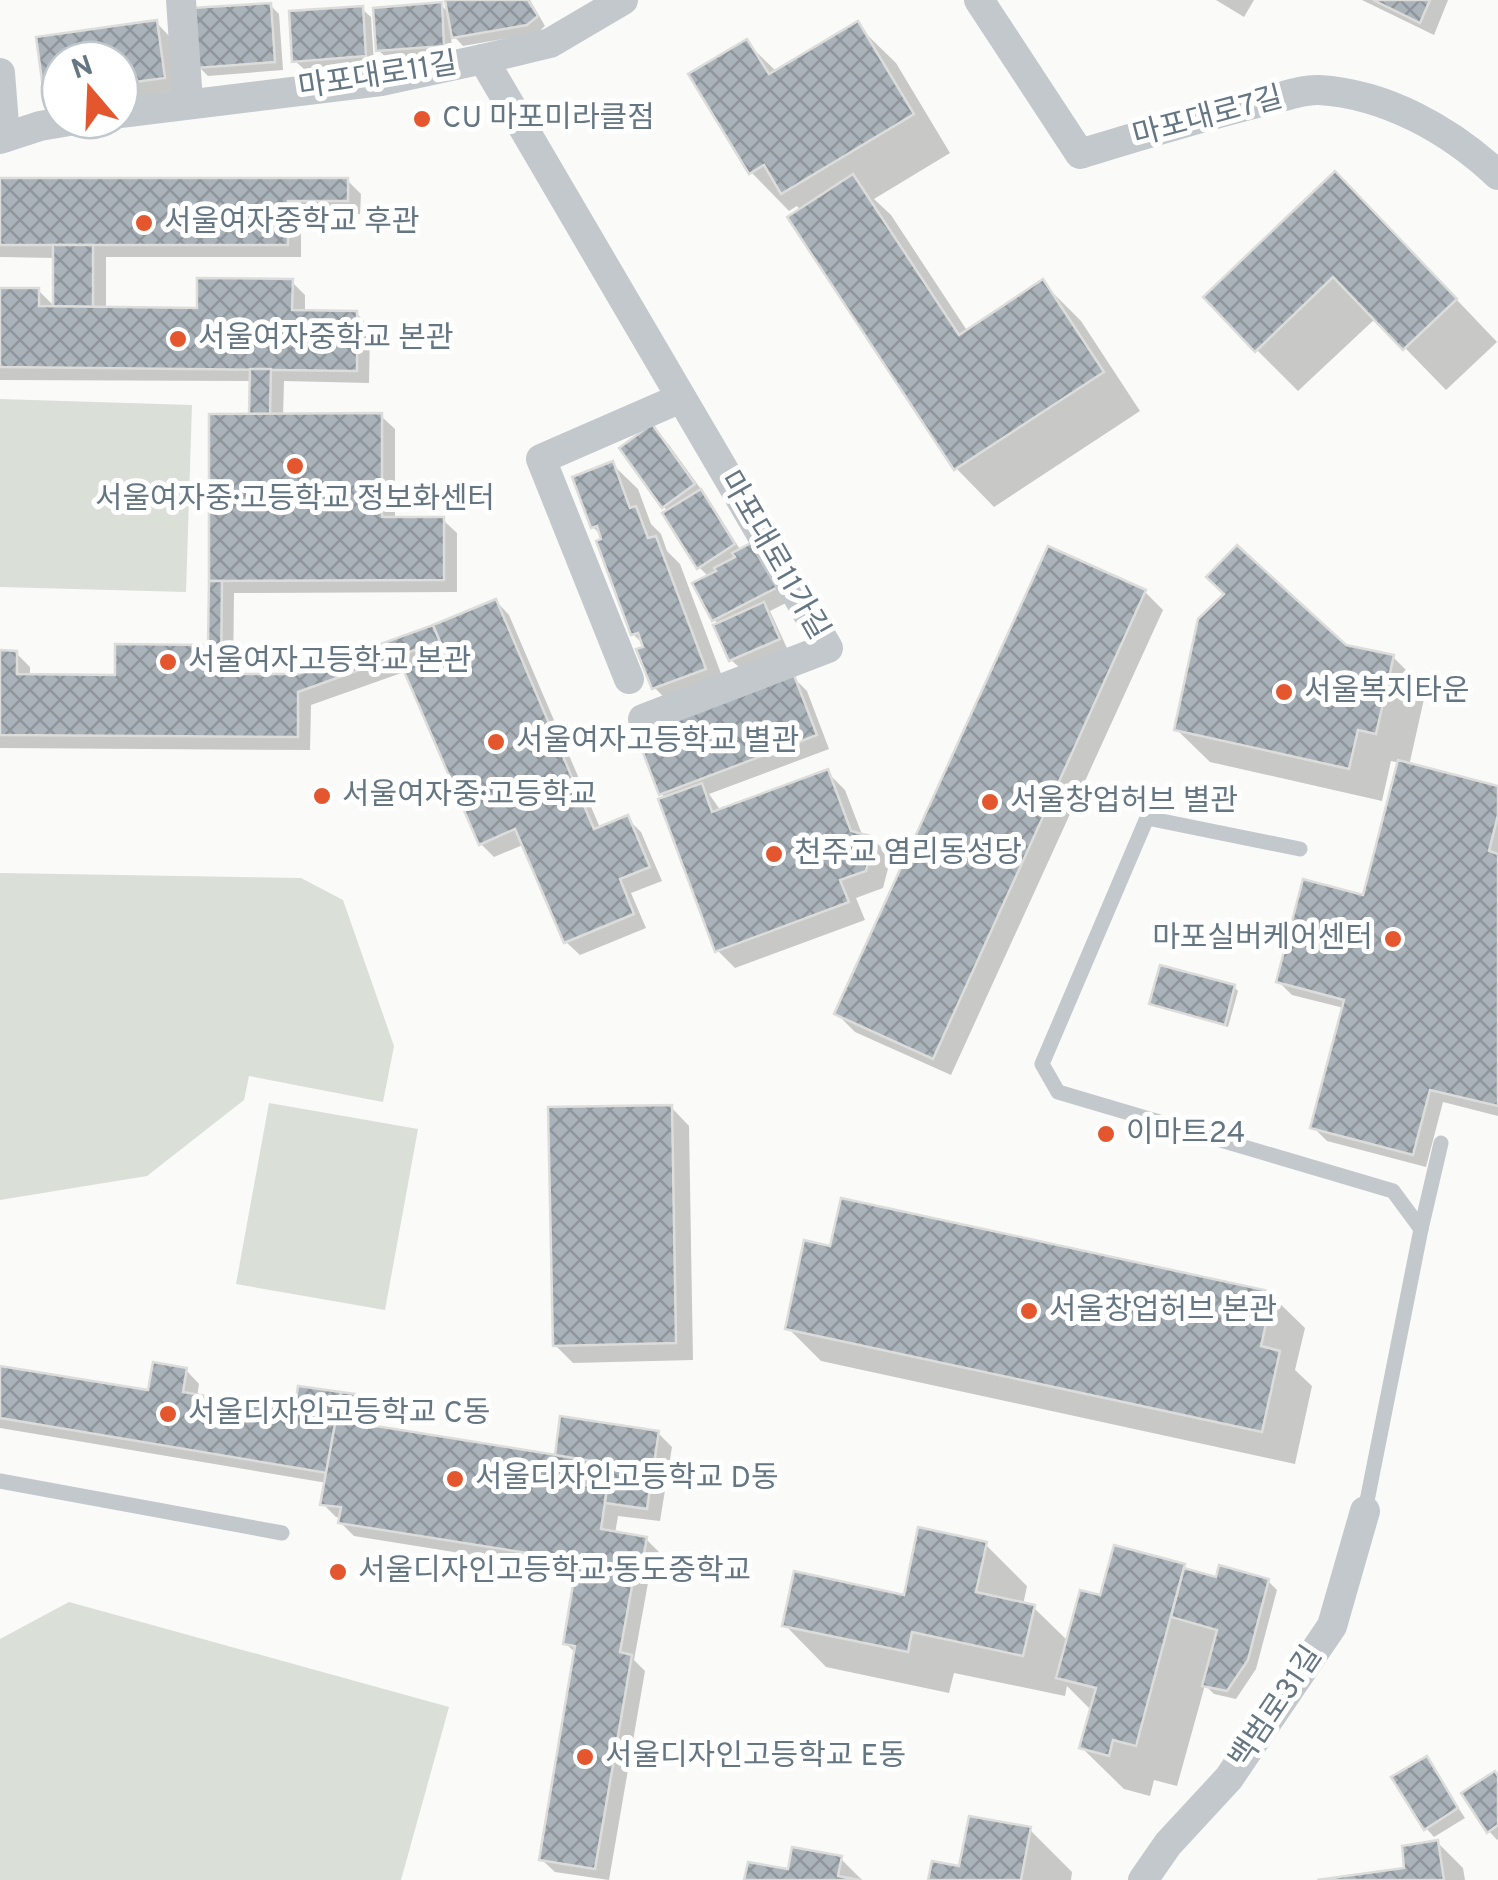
<svg xmlns="http://www.w3.org/2000/svg" width="1498" height="1880" font-family="Overpass,'Noto Sans KR',sans-serif">
  <defs>
    <pattern id="building-cross-hatch" width="8" height="8" patternUnits="userSpaceOnUse" patternTransform="scale(2.5)"><rect width="8" height="8" fill="#aab3b9"/><path d="M0 0l8 8M0 8l8-8" fill="none" stroke="#8e969c"/></pattern>
  </defs>
  <rect width="100%" height="100%" fill="#fafaf8"/>
  <!-- pitch -->
  <g fill="#dadfd7">
    <path d="M0,399l192,6 -6,187 -186,-5z"/>
    <path d="M0,873l301,5 42,22 51,146 -11,56 -134,-26 -5,24 -97,76 -147,24z"/>
    <path d="M269,1103l149,26 -33,181 -149,-26z"/>
    <path d="M69,1602l380,105 -48,173h-401v-241z"/>
  </g>
  <!-- shadow -->
  <g fill="#0003" fill-rule="evenodd">
    <path d="M448,0h82l15,26 -8,7 -74,13 -12,-13 1,21 -65,4 -9,-8 63,-45 10,10z"/>
    <path d="M1216,0h38l-10,17z"/>
    <path d="M1362,0h86l-14,35z"/>
    <path d="M270,5l9,9 4,56 -75,6 -9,-9z"/>
    <path d="M362,9l9,8 3,47 -70,5 -9,-8z"/>
    <path d="M156,22l13,14 8,55 -57,8v-39h-60v48l-14,-14 -8,-55z"/>
    <path d="M857,25l39,38 54,90 -76,46 17,16 77,117 75,-49 38,38 59,90 -146,96 -38,-39 -155,-257 -4,-5 -8,5 -38,-39 -5,-130 31,30z"/>
    <path d="M347,180l14,14 -1,20h-59v43h-195v53h93l93,-28 13,13v18h51l14,14 -1,56 -85,-2 -1,36 98,-1 14,13v91h48l14,13v59l-223,1 -1,83h66l197,-75 13,14 92,215 26,-12 14,14 21,49 -31,12 15,35 -66,27 -14,-13 -41,-98 -31,13 -13,-13 -74,-173 -96,34 -1,45 -310,-2v-95h16l14,14v10h88l93,-29v-232l40,1 1,-36 -252,-1v-90h38l18,18v-50l-56,-1v-76z"/>
    <path d="M1377,216l120,126 -51,48 -70,-72 -78,73 -41,-41z"/>
    <path d="M651,427l18,18 42,58 30,48 49,50 -20,10 17,37 -47,20 -9,-8 -12,-35 -5,-6 -5,-42 -10,-10 -35,-61z"/>
    <path d="M612,464l26,25 13,35 10,10 6,17 13,13 49,131 -50,18 -25,-26 -7,-39 -14,-14 -30,-97 -10,-10z"/>
    <path d="M1145,592l18,18 -212,465 -96,-43 -18,-18z"/>
    <path d="M1345,647l48,10 33,33 -17,76 89,23v327l-55,-14 -17,65 -99,-26 -14,-14 31,-119 -52,-13 -13,-13 86,-84 35,-135 -9,-2 -9,40 -172,-39 -34,-33z"/>
    <path d="M794,678l13,13 22,58 -120,45 12,17 106,-39 18,18 18,47 10,2 18,18 -8,31 -27,10 9,22 -130,48 -18,-18 -51,-151 -5,-6z"/>
    <path d="M1234,987l4,4 -10,36 -76,-23z"/>
    <path d="M671,1107l18,19 4,234 -120,3 -18,-18z"/>
    <path d="M832,1248l439,47 34,33 -10,42 17,16 -17,78 -474,-103 -33,-33z"/>
    <path d="M0,1368l150,25 36,-23 13,14 -2,13 99,17 65,-17 13,14 -2,17 185,30 101,-25 14,14 -12,74 -42,-5 -3,18 31,5 14,14 -6,31 -6,-1 -14,77 11,11 -36,209 -54,-8 -14,-13 36,-205 -12,-11 13,-71 -224,-36 -13,-13 1,-5 -6,-1 -13,-13 4,-21 -327,-55zM601,1472l10,2 -2,18 -11,-2z"/>
    <path d="M986,1545l41,41 -4,19 10,2 36,35 33,-44 82,-32 6,6 28,8 50,1 9,9 -21,79 -20,30 -22,-5 -9,-9 -28,101 -23,-6 -4,16 -26,-7 -42,-41 10,-37 -25,-25 -2,10 -111,-23 -5,20 -123,-26 -41,-42 120,-27z"/>
    <path d="M1426,1759l39,59 -31,19 -8,-9z"/>
    <path d="M1498,1778v61l-1,1 -8,-9z"/>
    <path d="M1030,1830l42,42 -1,8h-140l30,-11z"/>
    <path d="M1438,1843l25,25 2,12h-130l72,-10z"/>
    <path d="M841,1859l21,21h-115z"/>
  </g>
  <!-- building -->
  <g fill="url(#building-cross-hatch)" stroke="#dcdcda" stroke-width="2.5">
    <path d="M445,0h83l10,16 -11,9 -75,13z"/>
    <path d="M1373,0h57l-10,23z"/>
    <path d="M442,2l2,44 -68,5 -3,-43z"/>
    <path d="M271,3l4,59 -79,6 -4,-60z"/>
    <path d="M363,6l3,50 -74,6 -3,-51z"/>
    <path d="M157,20l8,58 -45,6v-24h-60v33l-16,2 -8,-58z"/>
    <path d="M858,21l56,93 -133,80 -17,-29 -15,9 -61,-100 59,-35 22,35z"/>
    <path d="M1335,171l122,128 -54,51 -70,-73 -78,75 -52,-55z"/>
    <path d="M853,174l106,161 84,-56 61,93 -150,98 -167,-253z"/>
    <path d="M0,178h348v23h-60v44h-288z"/>
    <rect x="53" y="245" width="40" height="62"/>
    <path d="M197,278l96,1 -1,31 65,1v60l-357,-4v-79h39v18l158,2z"/>
    <path d="M250,369h21l-1,45h-21z"/>
    <path d="M382,413v104h62v63l-235,1v-167z"/>
    <path d="M652,424l43,60 -33,24 -43,-60z"/>
    <path d="M613,461l17,47 6,-2 12,32 8,-2 50,133 -54,20 -16,-40 7,-2 -5,-14 -7,2 -35,-94 5,-2 -4,-13 -6,2 -19,-51z"/>
    <path d="M701,489l34,55 -38,25 -35,-56z"/>
    <path d="M755,541l23,46 -66,34 -20,-38 24,-12 -2,-3 21,-11 -3,-4z"/>
    <path d="M1237,545l109,100 48,10 -18,79 -18,-4 -9,39 -175,-39 24,-111 26,-25 -18,-17z"/>
    <path d="M1048,546l98,44 -213,469 -99,-45z"/>
    <path d="M209,581h13l-1,93h77l135,-49 7,16 -142,51v45l-298,-2v-85l17,1v23l98,1v-31l93,1z"/>
    <path d="M496,599l98,230 34,-14 22,52 -30,12 14,35 -70,29 -49,-114 -36,16 -76,-176 41,-18 -11,-26z"/>
    <path d="M764,602l16,37 -51,22 -16,-36z"/>
    <path d="M794,675l23,60 -158,60 -23,-61z"/>
    <path d="M1398,760l100,26v29l-9,36 9,3v252l-68,-16 -17,65 -103,-27 34,-128 -68,-18 27,-103 60,16z"/>
    <path d="M828,769l23,62 23,6 -8,34 -26,9 9,22 -134,50 -57,-153 44,-16 10,29z"/>
    <path d="M1160,965l75,20 -10,40 -76,-21z"/>
    <path d="M672,1105l4,238 -123,3 -5,-239z"/>
    <path d="M841,1198l432,94 -12,54 19,5 -18,81 -477,-103 19,-89 26,6z"/>
    <path d="M153,1362l34,6 -4,24 111,19 4,-25 43,6 -14,81 -327,-55v-52l148,24z"/>
    <path d="M341,1392l21,3 -5,28 231,37 -4,25 23,4 -6,40 46,8 -6,34 -303,-48 3,-16 -21,-2z"/>
    <path d="M560,1416l99,15 -12,78 -42,-6 5,-39 -55,-9z"/>
    <path d="M918,1527l69,15 -11,50 59,13 -12,51 -111,-24 -4,20 -126,-26 12,-55 110,24z"/>
    <path d="M1114,1545l71,19 -49,182 -23,-6 -4,16 -30,-8 17,-60 -40,-10 24,-88 20,5z"/>
    <path d="M577,1561l58,9 -15,82 12,3 -37,214 -56,-9 36,-214 -12,-2z"/>
    <path d="M1219,1565l50,14 -21,81 -21,31 -25,-5 15,-56 -46,-13 13,-49 32,9z"/>
    <path d="M1427,1756l31,52 -34,22 -33,-53z"/>
    <path d="M1495,1771l3,5v49l-11,8 -26,-40z"/>
    <path d="M969,1816l62,11 -10,53h-93l4,-19 27,5z"/>
    <path d="M1438,1840l6,40h-127l87,-12 -2,-22z"/>
    <path d="M792,1847l50,9 -4,20 22,4h-116l4,-18 40,7z"/>
  </g>
  <g fill="none" stroke-linecap="round" stroke-linejoin="round">
    <!-- service -->
    <g stroke="#c3c8cc" stroke-width="15">
      <path d="M1300,849l-153,-31 -105,246 16,28 335,99 28,38 -56,282"/>
      <path d="M1421,1229l20,-86"/>
      <path d="M0,1481l282,52"/>
    </g>
    <!-- minor -->
    <g stroke="#c3c8cc" stroke-width="30">
      <path d="M181,0l7,102"/>
      <path d="M979,0l101,154c62,-19 123,-38 186,-53 17,-4 37,-12 53,-11 67,4 131,40 179,85"/>
      <path d="M483,59l345,589 -185,71"/>
      <path d="M0,73l5,64"/>
      <path d="M120,113l261,-32 102,-22 67,-16 73,-43"/>
      <path d="M0,139l40,-13 35,-6"/>
      <path d="M629,679l-88,-220 140,-61"/>
      <path d="M1143,1880l25,-36 61,-66 103,-152 33,-115"/>
    </g>
  </g>
  <!-- markers -->
  <g fill="#e4572e" stroke="#fff" stroke-width="4">
    <circle cx="422" cy="119" r="10"/>
    <circle cx="144" cy="223" r="10"/>
    <circle cx="178" cy="339" r="10"/>
    <circle cx="295" cy="466" r="10"/>
    <circle cx="168" cy="662" r="10"/>
    <circle cx="1284" cy="692" r="10"/>
    <circle cx="496" cy="742" r="10"/>
    <circle cx="322" cy="796" r="10"/>
    <circle cx="990" cy="802" r="10"/>
    <circle cx="774" cy="854" r="10"/>
    <circle cx="1393" cy="939" r="10"/>
    <circle cx="1106" cy="1134" r="10"/>
    <circle cx="1029" cy="1311" r="10"/>
    <circle cx="168" cy="1414" r="10"/>
    <circle cx="455" cy="1479" r="10"/>
    <circle cx="338" cy="1572" r="10"/>
    <circle cx="585" cy="1757" r="10"/>
  </g>
  <g text-anchor="middle" dominant-baseline="central" stroke-width="10" stroke-linejoin="round" paint-order="stroke">
    <!-- street labels -->
    <g font-size="30" fill="#657683" stroke="#fff">
      <text transform="translate(378 77) rotate(-9)">마포대로11길</text>
      <text transform="translate(1208 118) rotate(-15)">마포대로7길</text>
      <text transform="translate(773 556) rotate(60)">마포대로11가길</text>
      <text transform="translate(1277 1708) rotate(-56)">백범로31길</text>
    </g>
    <!-- poi labels -->
    <g font-size="30" fill="#657683" stroke="#fff" text-anchor="start">
      <text x="442" y="119">CU 마포미라클점</text>
      <text x="164" y="223">서울여자중학교 후관</text>
      <text x="198" y="339">서울여자중학교 본관</text>
      <text x="295" y="500" text-anchor="middle">서울여자중·고등학교 정보화센터</text>
      <text x="188" y="662">서울여자고등학교 본관</text>
      <text x="1304" y="692">서울복지타운</text>
      <text x="516" y="742">서울여자고등학교 별관</text>
      <text x="342" y="796">서울여자중·고등학교</text>
      <text x="1010" y="802">서울창업허브 별관</text>
      <text x="794" y="854">천주교 염리동성당</text>
      <text x="1373" y="939" text-anchor="end">마포실버케어센터</text>
      <text x="1126" y="1134">이마트24</text>
      <text x="1049" y="1311">서울창업허브 본관</text>
      <text x="188" y="1414">서울디자인고등학교 C동</text>
      <text x="475" y="1479">서울디자인고등학교 D동</text>
      <text x="358" y="1572">서울디자인고등학교·동도중학교</text>
      <text x="605" y="1757">서울디자인고등학교 E동</text>
    </g>
  </g>
  <!-- north arrow -->
  <g transform="translate(90 90) rotate(341)"><circle r="48" fill="#ffffff" stroke="#c1c8cd" stroke-width="2.5"/>
  <path d="M0-8L18 38L0 25L-18 38Z" fill="#e4572e"/>
  <text y="-15" font-size="28" font-weight="bold" text-anchor="middle" fill="#657683">N</text>
  </g>
</svg>
